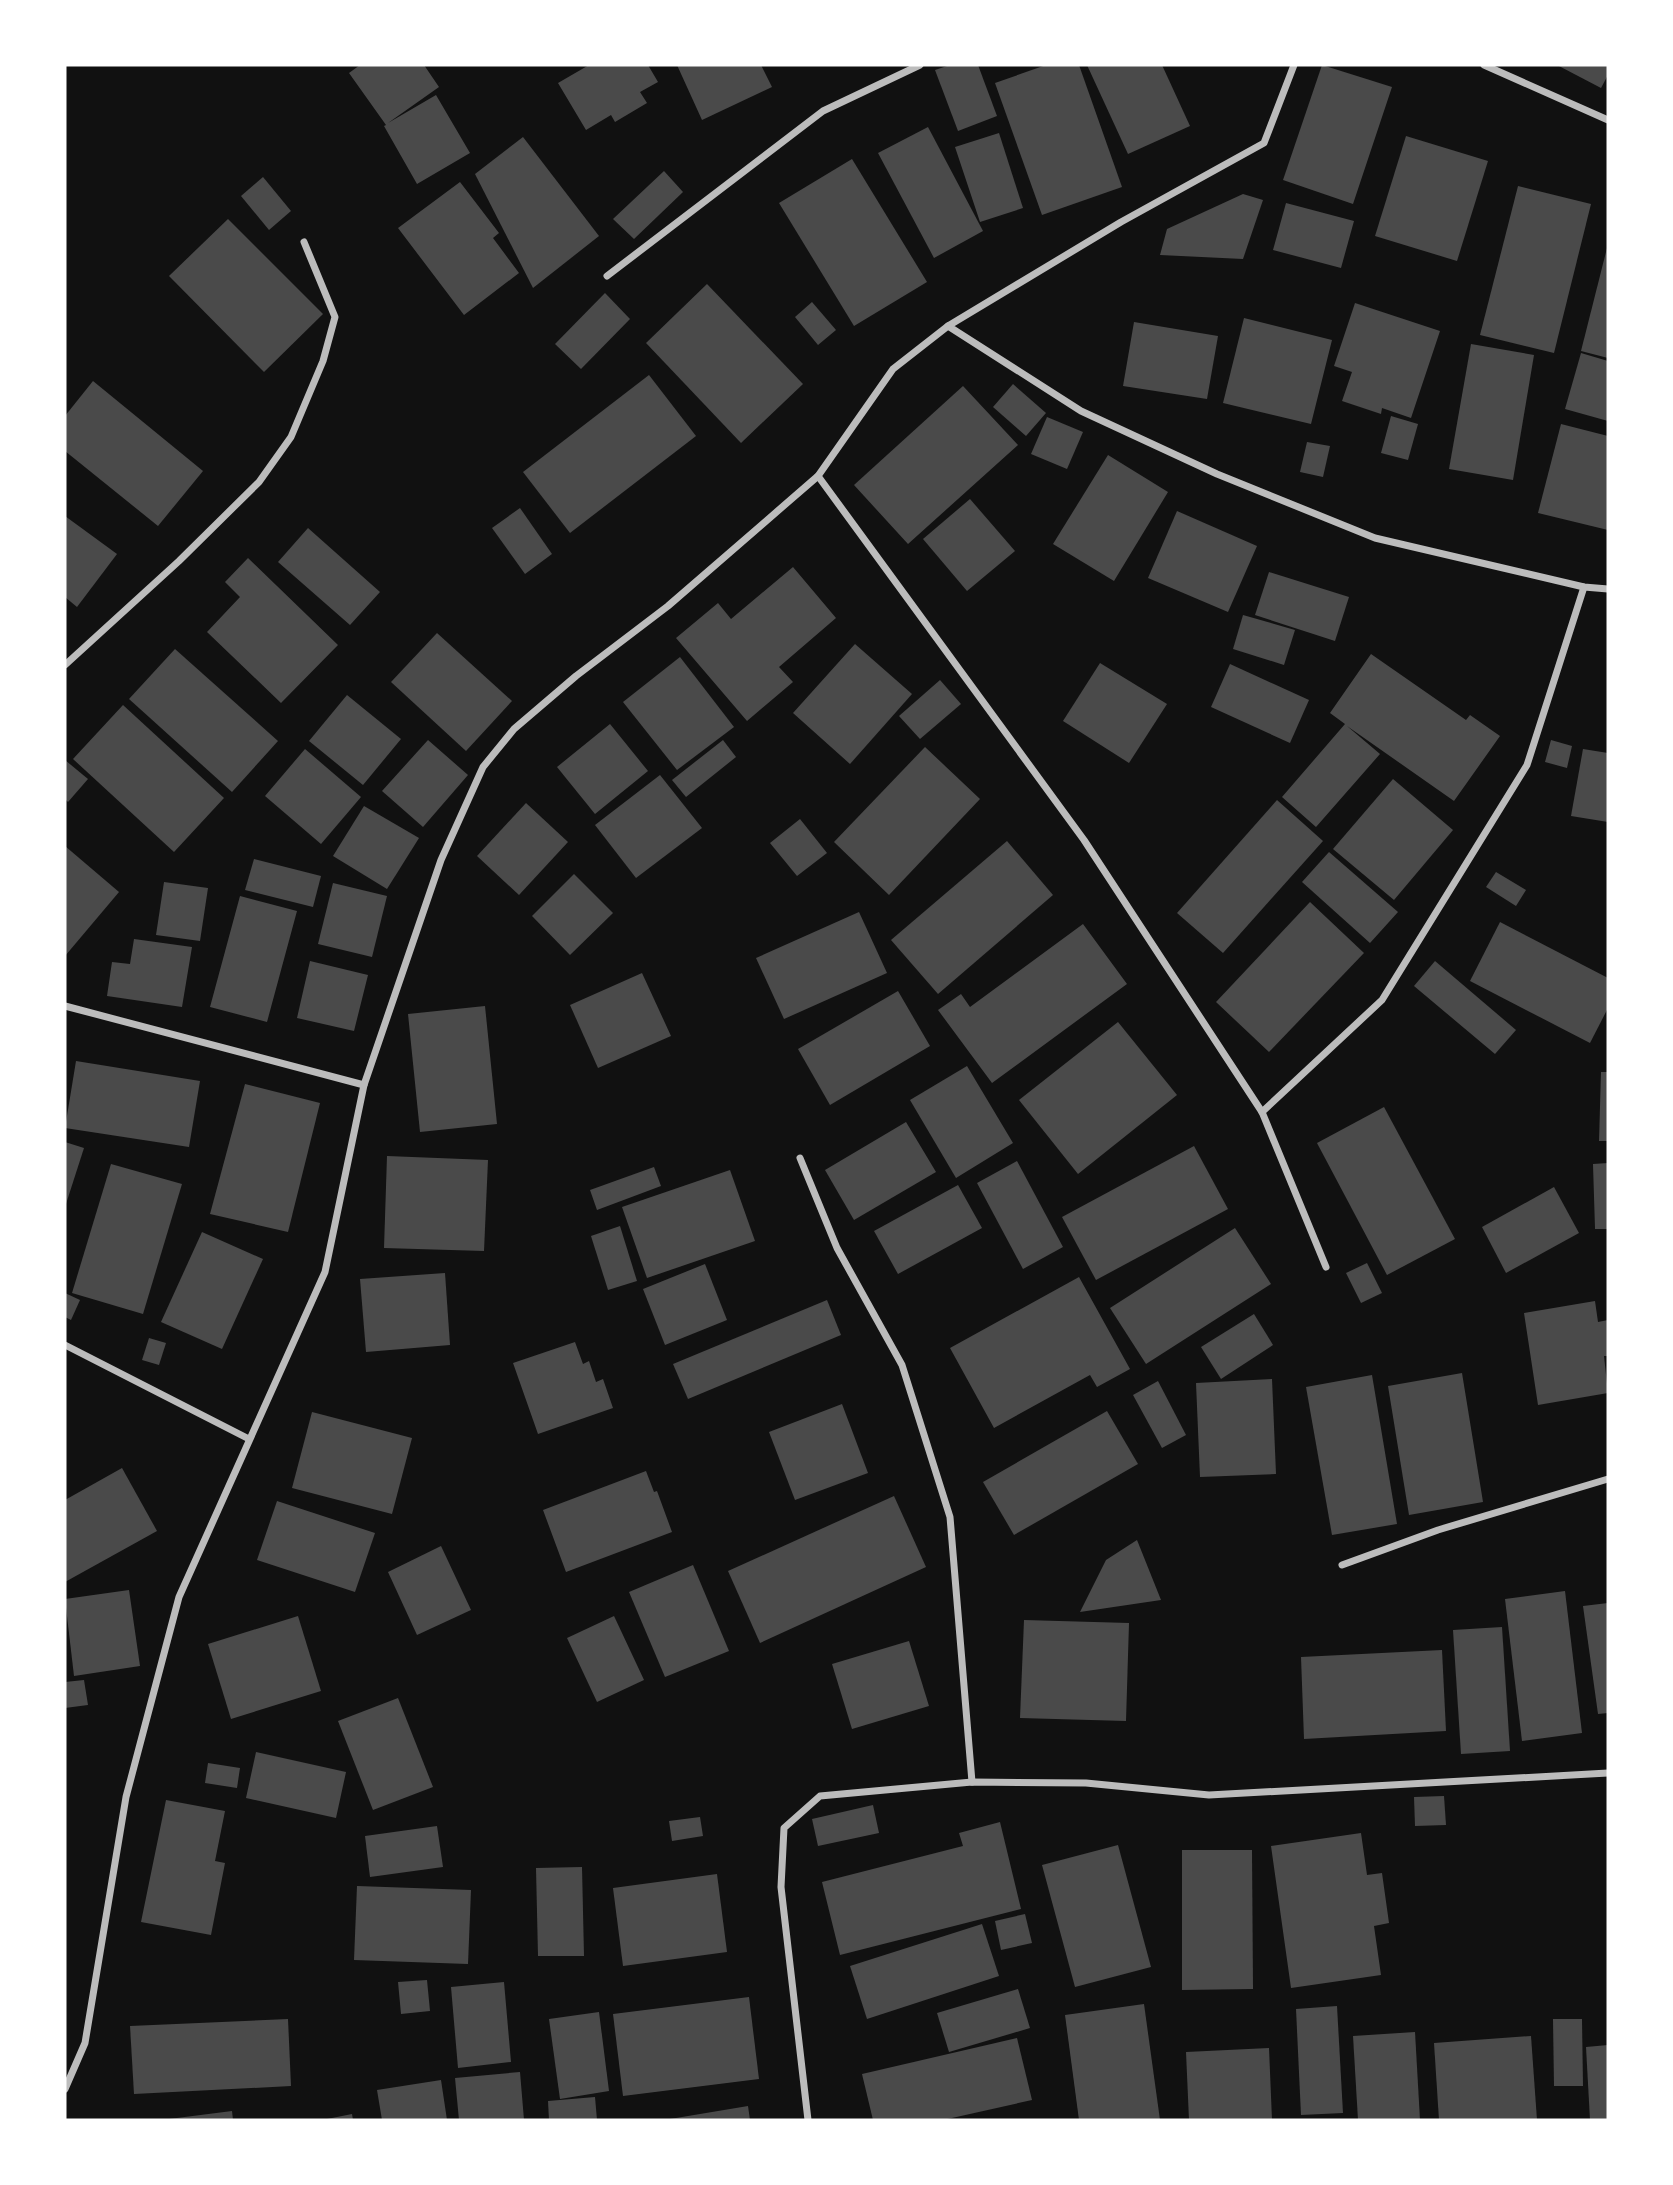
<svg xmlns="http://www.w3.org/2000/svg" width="1673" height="2185" font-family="Barlow,sans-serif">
  <rect width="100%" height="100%" fill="#111"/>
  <!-- building -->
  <g fill="#4a4a4a">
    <path d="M360,65h64l15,22 -51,36 48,-28 34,58 -53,31 -33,-58 2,-1 -37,-52z"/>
    <path d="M589,65h59l10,17 -18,10 7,11 -32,19 -4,-7 -25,15 -28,-47z"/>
    <path d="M677,65h84l11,22 -70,33z"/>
    <path d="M950,65h28l19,51 -39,15 -23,-61z"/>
    <path d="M1046,65h33l43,122 -80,28 -47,-132z"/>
    <path d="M1087,65h75l28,61 -62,28z"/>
    <path d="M1322,65l70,22 -39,117 -70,-24z"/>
    <path d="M1557,65h51v10l-7,13z"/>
    <path d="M928,127l55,104 -49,27 -56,-105z"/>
    <path d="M999,133l24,75 -43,14 -25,-75z"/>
    <path d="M1406,136l82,25 -31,100 -82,-25z"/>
    <path d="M523,137l76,99 -66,52 -58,-114z"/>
    <path d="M852,159l75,123 -73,44 -75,-123z"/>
    <path d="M664,171l19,21 -49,47 -21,-20z"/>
    <path d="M263,177l28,34 -22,19 -28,-34z"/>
    <path d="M460,182l39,51 -6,5 26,35 -55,42 -66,-87z"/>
    <path d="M1518,186l73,18 -37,149 -74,-18z"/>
    <path d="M1243,194l20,6 -20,59 -83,-4 7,-26z"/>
    <path d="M1286,203l68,18 -13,47 -68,-18z"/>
    <path d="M228,219l95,95 -59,58 -95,-96z"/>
    <path d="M1607,248l1,1v109l-27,-7z"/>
    <path d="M707,284l96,100 -62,59 -95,-100z"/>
    <path d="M605,293l25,26 -49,50 -26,-25z"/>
    <path d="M812,302l24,28 -18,15 -23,-28z"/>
    <path d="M1355,303l85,28 -29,87 -29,-10 -1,6 -39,-13 10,-29 -18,-6z"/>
    <path d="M1244,318l88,22 -21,84 -88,-21z"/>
    <path d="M1134,322l84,14 -11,63 -84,-13z"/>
    <path d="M1471,344l63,11 -21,125 -64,-11z"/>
    <path d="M1581,353l27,8v60l-43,-12z"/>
    <path d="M649,375l47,61 -126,97 -47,-61z"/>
    <path d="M93,381l110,90 -45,55 -93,-75v-35z"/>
    <path d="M1013,384l33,29 -20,23 -33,-29z"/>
    <path d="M963,386l55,59 -110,99 -54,-59z"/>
    <path d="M1391,416l27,8 -10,36 -27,-7z"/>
    <path d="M1047,417l36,15 -16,37 -36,-15z"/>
    <path d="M1561,424l47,12v94l-70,-17z"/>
    <path d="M1307,442l23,4 -7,31 -23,-5z"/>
    <path d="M1108,455l60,37 -54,89 -61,-37z"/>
    <path d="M970,499l45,52 -48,40 -44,-52z"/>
    <path d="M520,508l32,46 -27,20 -33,-46z"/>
    <path d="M1177,511l80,35 -29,66 -80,-34z"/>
    <path d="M65,516l52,38 -40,53 -12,-10z"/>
    <path d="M308,528l72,64 -30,33 -72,-63z"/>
    <path d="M248,558l90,87 -57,58 -74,-71 33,-35 -15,-15z"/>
    <path d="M793,567l43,51 -57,49 14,15 -46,39 -71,-83 42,-35 13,16z"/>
    <path d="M1269,572l80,25 -14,44 -80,-26z"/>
    <path d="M1243,615l52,15 -11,35 -51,-16z"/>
    <path d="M437,633l75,68 -46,50 -75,-69z"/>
    <path d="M855,644l57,50 -62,70 -57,-51z"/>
    <path d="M175,649l103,92 -46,51 -103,-93z"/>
    <path d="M1371,654l95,66 4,-5 30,21 -46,65 -107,-75 33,28 -64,73 -34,-30 63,-73 -15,-11z"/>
    <path d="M680,657l54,70 -57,43 -54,-68z"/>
    <path d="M1100,663l67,41 -38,59 -66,-42z"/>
    <path d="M1230,664l79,36 -19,43 -79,-36z"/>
    <path d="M940,680l21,24 -41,35 -21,-23z"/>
    <path d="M347,695l54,44 -38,46 -54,-44z"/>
    <path d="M123,705l101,93 -50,54 -101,-93z"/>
    <path d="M610,724l38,47 -53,43 -38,-47z"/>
    <path d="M428,740l40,35 -45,52 -41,-36z"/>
    <path d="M723,740l13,17 -50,40 -14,-17z"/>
    <path d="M1551,740l21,6 -5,22 -22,-6z"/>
    <path d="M925,747l55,52 -91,96 -55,-53z"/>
    <path d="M305,749l56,48 -40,47 -56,-48z"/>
    <path d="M1583,749l25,4v69l-37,-6z"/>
    <path d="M65,760l23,19 -20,23 -3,-3z"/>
    <path d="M660,775l42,53 -66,50 -41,-53z"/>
    <path d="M1393,779l60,51 -59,70 -61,-51z"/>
    <path d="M1277,800l46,41 -100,112 -46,-40z"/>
    <path d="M526,803l42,39 -49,53 -42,-39z"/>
    <path d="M364,806l55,32 -32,51 -54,-33z"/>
    <path d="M800,819l27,34 -30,23 -27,-33z"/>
    <path d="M1007,841l46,54 -115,99 -47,-54z"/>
    <path d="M65,846l54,46 -54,64z"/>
    <path d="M1329,852l69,60 -28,31 -68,-61z"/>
    <path d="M254,859l67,17 -8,31 -68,-17z"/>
    <path d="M1496,872l30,18 -10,16 -30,-19z"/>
    <path d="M574,874l39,39 -43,42 -38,-39z"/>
    <path d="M164,882l44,6 -8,53 -44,-6z"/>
    <path d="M333,883l54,13 -15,61 -54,-13z"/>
    <path d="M240,896l57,15 -30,111 -57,-15z"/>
    <path d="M1310,902l54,51 -95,99 -53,-50z"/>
    <path d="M859,912l28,61 -103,46 -28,-61z"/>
    <path d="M1500,922l108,56v30l-18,35 -120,-62z"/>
    <path d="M1083,924l44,60 -135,99 -54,-73 23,-16 9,13z"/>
    <path d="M134,939l58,8 -10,60 -75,-11 5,-34 18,2z"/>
    <path d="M310,961l58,14 -14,56 -57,-13z"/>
    <path d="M1435,961l81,69 -21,24 -81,-68z"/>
    <path d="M642,973l29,63 -73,32 -28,-63z"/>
    <path d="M898,991l32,55 -100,59 -32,-56z"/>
    <path d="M485,1006l12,118 -77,8 -12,-118z"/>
    <path d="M1118,1022l59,73 -99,79 -59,-74z"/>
    <path d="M76,1061l124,20 -11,66 -124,-19z"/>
    <path d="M967,1066l46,77 -57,35 -46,-78z"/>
    <path d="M1601,1072h7v69h-9z"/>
    <path d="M245,1084l75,19 -32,129 -78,-18z"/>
    <path d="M1384,1107l71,132 -68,36 -70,-132z"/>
    <path d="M906,1122l30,50 -82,48 -29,-50z"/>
    <path d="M65,1142l19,6 -19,59z"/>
    <path d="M1194,1146l34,63 -132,71 -34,-63z"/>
    <path d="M387,1156l101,4 -4,91 -100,-3z"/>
    <path d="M1017,1161l46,86 -40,22 -46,-86z"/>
    <path d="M1608,1163v66h-13l-2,-65z"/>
    <path d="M111,1164l71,20 -39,130 -71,-21z"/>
    <path d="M654,1167l7,19 -64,24 -7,-20z"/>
    <path d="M730,1170l25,71 -108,37 -25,-71z"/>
    <path d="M958,1185l24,43 -84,46 -24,-43z"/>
    <path d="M1554,1187l25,46 -73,40 -24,-46z"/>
    <path d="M620,1226l17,55 -29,9 -17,-54z"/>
    <path d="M1235,1228l36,56 -125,80 -36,-56z"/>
    <path d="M202,1232l61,27 -41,90 -61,-27z"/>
    <path d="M1367,1263l15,30 -21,10 -15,-30z"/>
    <path d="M705,1264l22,56 -62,25 -22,-56z"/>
    <path d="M445,1273l5,72 -84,7 -6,-73z"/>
    <path d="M1079,1277l51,92 -33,18 -7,-12 -96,53 -44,-80z"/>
    <path d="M65,1293l15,7 -9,20 -6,-3z"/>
    <path d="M827,1300l14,35 -153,64 -15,-35z"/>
    <path d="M1595,1301l3,21 10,-2v36h-4l4,37 -70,12 -14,-92z"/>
    <path d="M1254,1314l19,31 -52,34 -20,-32z"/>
    <path d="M149,1338l17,5 -7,22 -17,-5z"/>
    <path d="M575,1342l8,22 6,-3 7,21 7,-3 10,29 -75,26 -25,-71z"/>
    <path d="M1462,1373l21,129 -74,13 -21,-129z"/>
    <path d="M1372,1375l25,149 -65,11 -26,-148z"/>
    <path d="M1272,1379l4,95 -76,3 -4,-94z"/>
    <path d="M1158,1381l28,54 -24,13 -29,-53z"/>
    <path d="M842,1404l26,69 -73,27 -26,-68z"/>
    <path d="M1107,1411l31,53 -124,71 -31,-53z"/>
    <path d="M312,1412l100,26 -20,76 -100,-26z"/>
    <path d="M122,1468l35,63 -92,51v-82z"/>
    <path d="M646,1471l8,21 3,-1 15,41 -106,40 -23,-62z"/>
    <path d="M894,1496l32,71 -166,76 -32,-72z"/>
    <path d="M277,1501l98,32 -20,59 -98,-32z"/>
    <path d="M1137,1540l24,60 -81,12 26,-52z"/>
    <path d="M441,1546l30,64 -54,25 -29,-63z"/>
    <path d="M693,1565l36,86 -64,26 -36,-85z"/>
    <path d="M129,1590l11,76 -66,10 -9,-77z"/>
    <path d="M1565,1591l17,142 -60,8 -17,-142z"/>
    <path d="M1608,1603v110l-10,1 -15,-108z"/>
    <path d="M298,1616l23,75 -90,28 -23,-75z"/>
    <path d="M614,1616l30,64 -47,22 -30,-64z"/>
    <path d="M1024,1620l105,3 -3,98 -106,-3z"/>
    <path d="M1502,1627l8,124 -49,3 -8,-124z"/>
    <path d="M909,1641l20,65 -77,23 -20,-65z"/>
    <path d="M1442,1650l4,81 -142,8 -3,-82z"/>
    <path d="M84,1680l4,25 -23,3v-26z"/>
    <path d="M398,1698l35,89 -60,23 -35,-89z"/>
    <path d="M256,1752l90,20 -10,46 -90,-20z"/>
    <path d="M208,1763l32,5 -3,20 -32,-5z"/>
    <path d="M1444,1796l2,29 -31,1 -1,-29z"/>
    <path d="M166,1800l59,11 -10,50 10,2 -14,72 -70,-13z"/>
    <path d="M873,1805l6,28 -61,13 -6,-27z"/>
    <path d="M700,1817l3,19 -31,5 -3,-20z"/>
    <path d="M1000,1822l21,87 -181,46 -18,-73 141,-36 -4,-13z"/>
    <path d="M437,1826l6,41 -73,10 -5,-41z"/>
    <path d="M1361,1833l6,42 15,-2 7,50 -15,3 7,49 -90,13 -20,-142z"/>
    <path d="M1118,1845l33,122 -76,20 -33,-122z"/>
    <path d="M1182,1850h70l1,139 -71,1z"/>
    <path d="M582,1867l2,89h-46l-2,-88z"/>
    <path d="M717,1874l10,78 -104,14 -10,-78z"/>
    <path d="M357,1886l114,4 -3,74 -114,-4z"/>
    <path d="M1025,1914l7,29 -31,7 -6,-29z"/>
    <path d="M982,1924l17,52 -132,43 -17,-53z"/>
    <path d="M427,1980l3,31 -29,3 -3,-32z"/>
    <path d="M504,1982l7,80 -53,6 -7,-81z"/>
    <path d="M1018,1989l12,39 -81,24 -12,-39z"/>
    <path d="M749,1997l10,82 -136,17 -10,-82z"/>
    <path d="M1144,2004l16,116h-81l-14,-105z"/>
    <path d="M1337,2006l6,107 -42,2 -5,-106z"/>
    <path d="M599,2012l10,79 -49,8 -11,-80z"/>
    <path d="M288,2019l3,67 -157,8 -4,-68z"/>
    <path d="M1553,2019h29l1,67h-29z"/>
    <path d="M1415,2032l5,88h-62l-5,-84z"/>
    <path d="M1531,2036l6,84h-98l-5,-77z"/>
    <path d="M1017,2038l15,62 -89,20h-70l-11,-46z"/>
    <path d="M1608,2045v75h-18l-4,-73z"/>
    <path d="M1269,2048l3,72h-83l-3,-68z"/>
    <path d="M520,2072l4,48h-65l-4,-42z"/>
    <path d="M441,2080l6,40h-65l-5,-30z"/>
    <path d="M595,2097l2,23h-48l-1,-19z"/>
    <path d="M748,2106l2,14h-80v-1z"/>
    <path d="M232,2111l1,9h-63l-1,-1z"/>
    <path d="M352,2114l1,6h-26v-1z"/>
  </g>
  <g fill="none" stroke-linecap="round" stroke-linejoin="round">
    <!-- minor -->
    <g stroke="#bcbcbc" stroke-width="7">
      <path d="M1294,65l-30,78 -143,79 -173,104 133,85 136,63 158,64 209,49 24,2"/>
      <path d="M1484,65l124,55"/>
      <path d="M607,276l216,-165 97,-46"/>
      <path d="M818,476l266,364 178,272 64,155"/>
      <path d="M65,665l114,-104 80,-79 32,-45 32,-76 12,-44 -31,-75"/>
      <path d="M65,1006l299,79"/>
      <path d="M1262,1112l120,-112 145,-235 57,-178"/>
      <path d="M800,1158l37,90 65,117 48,152 22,265"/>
      <path d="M65,1345l184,94"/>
      <path d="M1342,1565l96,-35 170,-51"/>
      <path d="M65,2089l20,-46 41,-246 53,-200 146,-325 39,-187 77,-225 42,-93 31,-38 62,-53 92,-70 150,-130 75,-107 55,-43"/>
      <path d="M808,2120l-27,-233 3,-59 36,-32 152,-14 114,1 123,12 399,-22"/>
    </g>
  </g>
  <!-- border -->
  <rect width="1673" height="2185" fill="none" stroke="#ffffff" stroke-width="133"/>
</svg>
